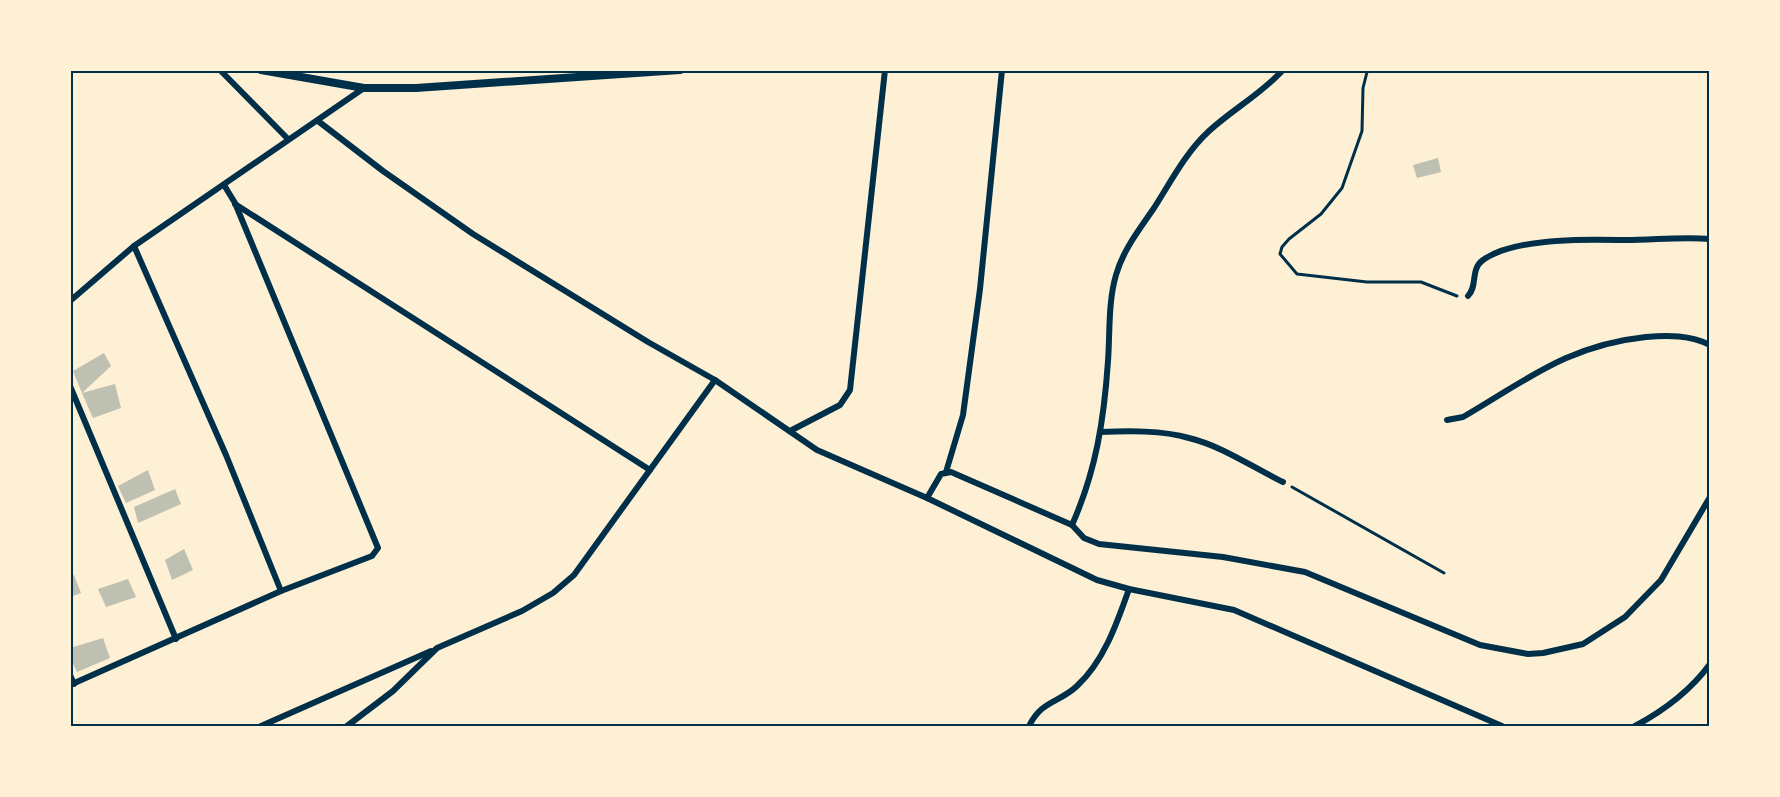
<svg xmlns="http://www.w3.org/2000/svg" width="1780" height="797" font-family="Mulish,sans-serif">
  <rect width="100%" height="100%" fill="#fdf0d5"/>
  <!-- building -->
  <g fill="#bec0b2">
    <path d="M1438,158l3,14 -24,6 -4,-13z"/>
    <path d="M104,353l7,13 -29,27 -9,-22z"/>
    <path d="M115,384l6,24 -28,10 -11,-25z"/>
    <path d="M148,470l7,20 -29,13 -8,-17z"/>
    <path d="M175,489l6,15 -43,19 -4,-16z"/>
    <path d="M184,549l9,21 -21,10 -7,-20z"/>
    <path d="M74,575l7,18 -11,4v-20z"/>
    <path d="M128,579l8,18 -30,10 -8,-18z"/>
    <path d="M103,638l7,20 -33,14 -7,-15v-9z"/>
  </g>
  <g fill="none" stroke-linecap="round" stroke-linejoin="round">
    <!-- path -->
    <g stroke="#003049" stroke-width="3">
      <path d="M1367,72l-4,16 -1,43 -20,57 -21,26 -32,25 -7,8 -2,7 17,20 70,8h54l36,14"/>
      <path d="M1292,487l152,86"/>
    </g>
    <!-- minor -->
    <g stroke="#003049" stroke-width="6">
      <path d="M220,70l67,68"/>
      <path d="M318,121l65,50 90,63 175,108 67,38 102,70 110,48 170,82 32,9 105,21 268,116"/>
      <path d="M235,204l415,266"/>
      <path d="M134,246l92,209 55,136"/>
      <path d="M1468,296c10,-10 2,-27 15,-36 29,-21 100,-21 135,-20 30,1 61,-4 92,-1"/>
      <path d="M70,301l64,-55 230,-158"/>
      <path d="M70,386l106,253"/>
      <path d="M1447,420l16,-3c65,-38 106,-72 183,-80 22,-2 44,-2 64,8"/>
      <path d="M790,431l50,-26 10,-15 35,-320"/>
      <path d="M1100,432c28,-1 62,-2 89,6 33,8 63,29 94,44"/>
      <path d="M946,472l17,-57 17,-126 22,-219"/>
      <path d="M927,498l14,-24 10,-2 121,53 12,13 15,6 124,13 82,15 175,73 48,9 15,-1 40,-9 42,-27 36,-37 49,-83"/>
      <path d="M1072,525c24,-54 32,-105 36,-164 2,-27 0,-59 8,-86 7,-25 23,-45 38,-67 16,-25 32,-56 55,-77 24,-22 52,-37 74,-61"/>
      <path d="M70,675l4,9"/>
      <path d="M70,685l211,-94 91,-35 6,-8 -143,-345 -11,-18"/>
      <path d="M261,726l170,-75"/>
      <path d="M347,726l46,-35 44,-43 85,-37 31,-18 21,-18 141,-195"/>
      <path d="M1029,726c13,-26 30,-23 48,-40 27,-25 40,-63 52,-97"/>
      <path d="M1635,726c28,-15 56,-36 75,-62"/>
    </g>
    <!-- tertiary -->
    <path stroke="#003049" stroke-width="8" d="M261,70l103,18h52l264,-18"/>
  </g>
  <!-- border -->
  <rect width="1780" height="797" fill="none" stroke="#fdf0d5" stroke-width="144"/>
  <rect x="72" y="72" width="1636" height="653" fill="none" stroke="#003049" stroke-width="2"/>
</svg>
